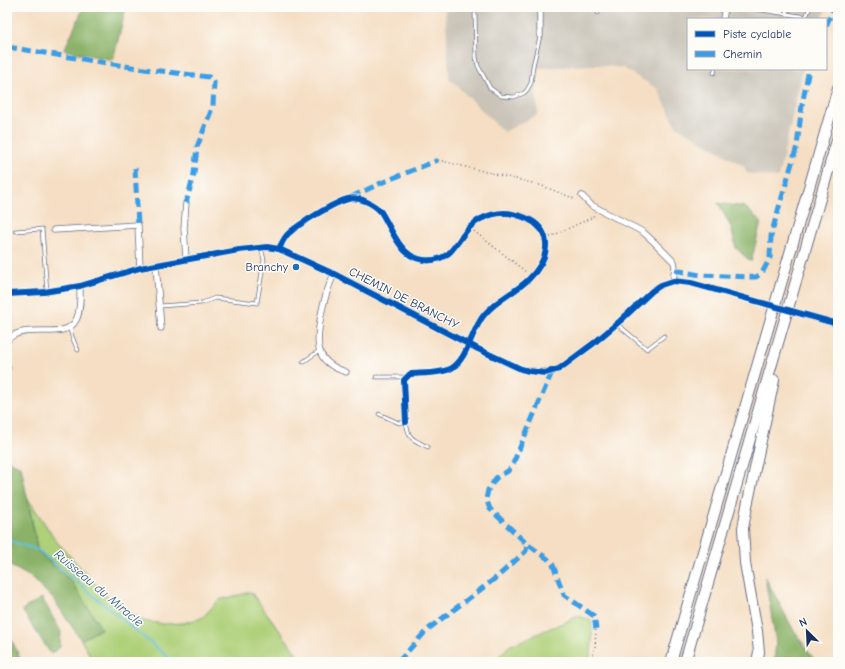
<svg xmlns="http://www.w3.org/2000/svg" width="845" height="669" font-family="'Comic Neue',sans-serif">
  <rect width="100%" height="100%" fill="#fdfcf7"/>
  <filter id="ink" filterUnits="userSpaceOnUse"><feTurbulence type="fractalNoise" baseFrequency=".025" numOctaves="2"/><feDisplacementMap in="SourceGraphic" scale="8" xChannelSelector="R" yChannelSelector="G"/><feConvolveMatrix kernelMatrix="1 2 1 2 8 2 1 2 1" color-interpolation-filters="sRGB"/></filter>
  <filter id="wash" filterUnits="userSpaceOnUse"><feTurbulence type="fractalNoise" baseFrequency=".012" numOctaves="4" result="noise"/><feDisplacementMap in="SourceGraphic" scale="16" xChannelSelector="R" yChannelSelector="G"/><feGaussianBlur stdDeviation="0.9" result="paint"/><feColorMatrix in="noise" values="0 0 0 0 0 0 0 0 0 0 0 0 0 0 0 0 0 1.4 0 .05"/><feComposite in="paint" operator="in"/></filter>
  <g filter="url(#wash)">
    <rect width="100%" height="100%" fill="#f5dec3"/>
    <!-- industrial -->
    <path fill="#c9c3b8" d="M445,7h382l-5,12h-134v50h115l-25,109 -31,-5 -3,-7 -68,-40 -18,-37 -35,-21 -25,-3 -59,3 -3,27 2,19 -34,18 -55,-54z"/>
    <!-- green -->
    <g fill="#aed078" stroke="#64806b">
      <path d="M28,499l29,43 54,59 32,20 21,3 19,-1 19,-5 17,-18 32,-8 52,70h-206l-6,-5 -10,-17 20,-11 -29,-47 -34,-30z"/>
      <path d="M579,616l12,4c1,11 3,33 -4,42h-94l16,-16z"/>
    </g>
    <!-- forest -->
    <g fill="#8ab268" stroke="#527063">
      <path d="M84,7h42l-13,53 -49,-10z"/>
      <path d="M718,203l27,4 16,15 -10,40 -15,-14 -5,-21z"/>
      <path d="M7,460l14,7 17,85 34,30 29,46 -20,12 -27,-40 -23,-23 -24,-13z"/>
      <path d="M765,577l29,54 22,31h-42l2,-20z"/>
      <path d="M42,598l19,34 -1,15 -9,7 -29,-44z"/>
      <path d="M7,631l10,20 4,11h-14z"/>
    </g>
    <g fill="none" stroke-linecap="round" stroke-linejoin="round">
      <!-- stream -->
      <path stroke="#60c1df" stroke-width="2" d="M7,540l31,10 136,112"/>
    </g>
  </g>
  <g filter="url(#ink)">
    <g fill="none" stroke-linecap="round" stroke-linejoin="round">
      <!-- lane casing -->
      <g stroke="#676c81" stroke-width="4.5">
        <g id="lane">
          <path d="M742,7l64,10 4,-10"/>
          <path d="M598,13l1,-6"/>
          <path d="M475,14l1,43 2,9 12,22 11,8 13,1 10,-4 3,-3 4,-7 2,-17 7,-30"/>
          <path d="M786,14l1,-7"/>
          <path d="M714,73l1,-4"/>
          <path d="M15,231l27,-2 5,62"/>
          <path d="M160,306l42,-3 13,-5 42,5 7,-43 -3,-13"/>
          <path d="M617,324l30,25 17,-13"/>
          <path d="M70,326c0,9 4,16 8,24"/>
          <path d="M303,362l16,-11"/>
          <path d="M7,368h2"/>
          <path d="M376,377h29"/>
          <path d="M379,414l20,9 7,-1c3,18 6,17 22,25"/>
        </g>
      </g>
      <!-- street casing -->
      <g stroke="#676c81" stroke-width="7">
        <g id="street">
          <path d="M723,19l2,-12"/>
          <path d="M540,36v-29"/>
          <path d="M582,196l9,9 52,27 11,10 20,20 1,5 -2,14"/>
          <path d="M54,230l84,-5 2,43"/>
          <path d="M279,249c3,-6 5,-12 10,-16 10,-9 46,-31 59,-34 11,-3 26,5 33,13 7,11 12,24 20,34 11,16 33,19 48,7 8,-8 13,-18 21,-26 12,-12 31,-17 47,-12 37,10 36,40 12,64 -14,14 -32,20 -45,36 -12,14 -16,43 -32,53 -10,6 -31,5 -42,6l-6,6 2,42"/>
          <path d="M186,259l-2,-31 2,-25"/>
          <path d="M156,265l5,63"/>
          <path d="M334,274c-7,15 -10,26 -13,41 -5,28 -7,47 25,57"/>
          <path d="M7,294l37,-2 36,-6 60,-18 99,-18 28,-3 12,2 55,25 144,75 43,20 18,3h13l13,-7 29,-22 26,-22 32,-30 9,-6 12,-4 18,2 69,19"/>
          <path d="M805,315l33,9"/>
          <path d="M7,340c19,-19 58,2 69,-20 5,-9 4,-24 4,-34"/>
        </g>
      </g>
      <!-- highway casing -->
      <g stroke="#676c81" stroke-width="12">
        <g id="highway">
          <path d="M671,662l167,-574"/>
          <path d="M685,662l153,-525"/>
          <path d="M757,662l2,-10 -2,-21 -12,-68 -2,-35 4,-22 27,-126"/>
        </g>
      </g>
      <!-- path -->
      <g stroke="#676c81" stroke-width="1.5" stroke-dasharray="1 3" stroke-linecap="butt">
        <path d="M438,160l102,25 33,13 3,-1"/>
        <path d="M474,231c17,14 35,27 52,41"/>
        <path d="M550,237l43,-20 1,-3"/>
        <path d="M590,662l5,-14 1,-19"/>
      </g>
      <!-- lane -->
      <use href="#lane" stroke="#fff" stroke-width="3"/>
      <!-- street -->
      <use href="#street" stroke="#fff" stroke-width="5.5"/>
      <!-- highway -->
      <use href="#highway" stroke="#fff" stroke-width="10"/>
      <!-- street-bridge casing -->
      <g stroke="#676c81" stroke-width="7" stroke-linecap="butt">
        <path id="street-bridge" d="M760,302l45,13"/>
      </g>
      <!-- street-bridge -->
      <use href="#street-bridge" stroke="#fff" stroke-width="5.5"/>
      <!-- quiet -->
      <g stroke="#3b9de6" stroke-width="5" stroke-dasharray="10 5" stroke-linecap="butt">
        <path d="M826,26l8,-19"/>
        <path d="M7,47l137,22 65,8 5,5 -1,24 -16,41 -3,27 -8,29"/>
        <path d="M135,168l3,57"/>
        <path d="M351,197l30,-14 57,-23"/>
        <path d="M675,270l25,5 51,2h5l6,-4 8,-15 1,-22 4,-15 22,-75 5,-41 7,-36"/>
        <path d="M552,372l-40,94 -4,5 -12,7 -8,12 -2,9 4,10 37,35 21,15 5,6 11,30 30,21 2,13"/>
        <path d="M398,662l29,-32 70,-53 29,-26 1,-7"/>
      </g>
      <!-- cycleway casing -->
      <g stroke="#fdfcf7" stroke-width="8">
        <g id="cycleway">
          <path d="M279,249c3,-6 5,-12 10,-16 10,-9 46,-31 59,-34 11,-3 26,5 33,13 7,11 12,24 20,34 11,16 33,19 48,7 8,-8 13,-18 21,-26 12,-12 31,-17 47,-12 37,10 36,40 12,64 -14,14 -32,20 -45,36 -12,14 -16,43 -32,53 -10,6 -31,5 -42,6l-6,6 2,42"/>
          <path d="M7,294l37,-2 36,-6 60,-18 99,-18 28,-3 12,2 55,25 144,75 43,20 8,2 16,2 14,-4 35,-26 26,-22 32,-30 9,-6 12,-4 18,2 147,41"/>
        </g>
      </g>
      <!-- cycleway -->
      <use href="#cycleway" stroke="#0057b8" stroke-width="6"/>
    </g>
  </g>
  <!-- markers -->
  <circle fill="#1f6fb2" stroke="#fdfcf7" stroke-width="1.5" cx="296" cy="267" r="4"/>
  <g text-anchor="middle" dominant-baseline="central" stroke-width="3" stroke-linejoin="round" paint-order="stroke">
    <!-- poi labels -->
    <g font-size="12" fill="#1b2f5e" stroke="#fdfcf7" text-anchor="end">
      <text x="288" y="267">Branchy</text>
    </g>
    <!-- street labels -->
    <g font-size="12" fill="#1b2f5e" stroke="#fdfcf7">
      <text transform="translate(404 298) rotate(27)">CHEMIN DE BRANCHY</text>
    </g>
    <!-- water labels -->
    <g font-size="13" font-style="italic" fill="#305b85" stroke="#fdfcf7">
      <text transform="translate(99 588) rotate(40)">Ruisseau du Miracle</text>
    </g>
  </g>
  <!-- margin -->
  <rect width="845" height="669" fill="none" stroke="#fdfcf7" stroke-width="24"/>
  <!-- legend -->
  <rect x="687" y="18" width="140" height="52" fill="#fdfcf7" stroke="#a3aaba"/>
  <rect x="695" y="31" width="20" height="6" fill="#0057b8" stroke="#a3aaba"/>
  <text x="723" y="38" font-size="12" fill="#1b2f5e">Piste cyclable</text>
  <rect x="695" y="51" width="20" height="6" fill="#3b9de6" stroke="#a3aaba"/>
  <text x="723" y="58" font-size="12" fill="#1b2f5e">Chemin</text>
  <!-- north arrow -->
  <g transform="translate(807 631) rotate(336)" stroke="#fdfcf7" stroke-width="3" paint-order="stroke">
  <path d="M0-3L7 15L0 10L-7 15Z" fill="#1b2f5e"/>
  <text y="-6" font-size="11" font-weight="bold" text-anchor="middle" fill="#1b2f5e">N</text>
  </g>
</svg>
